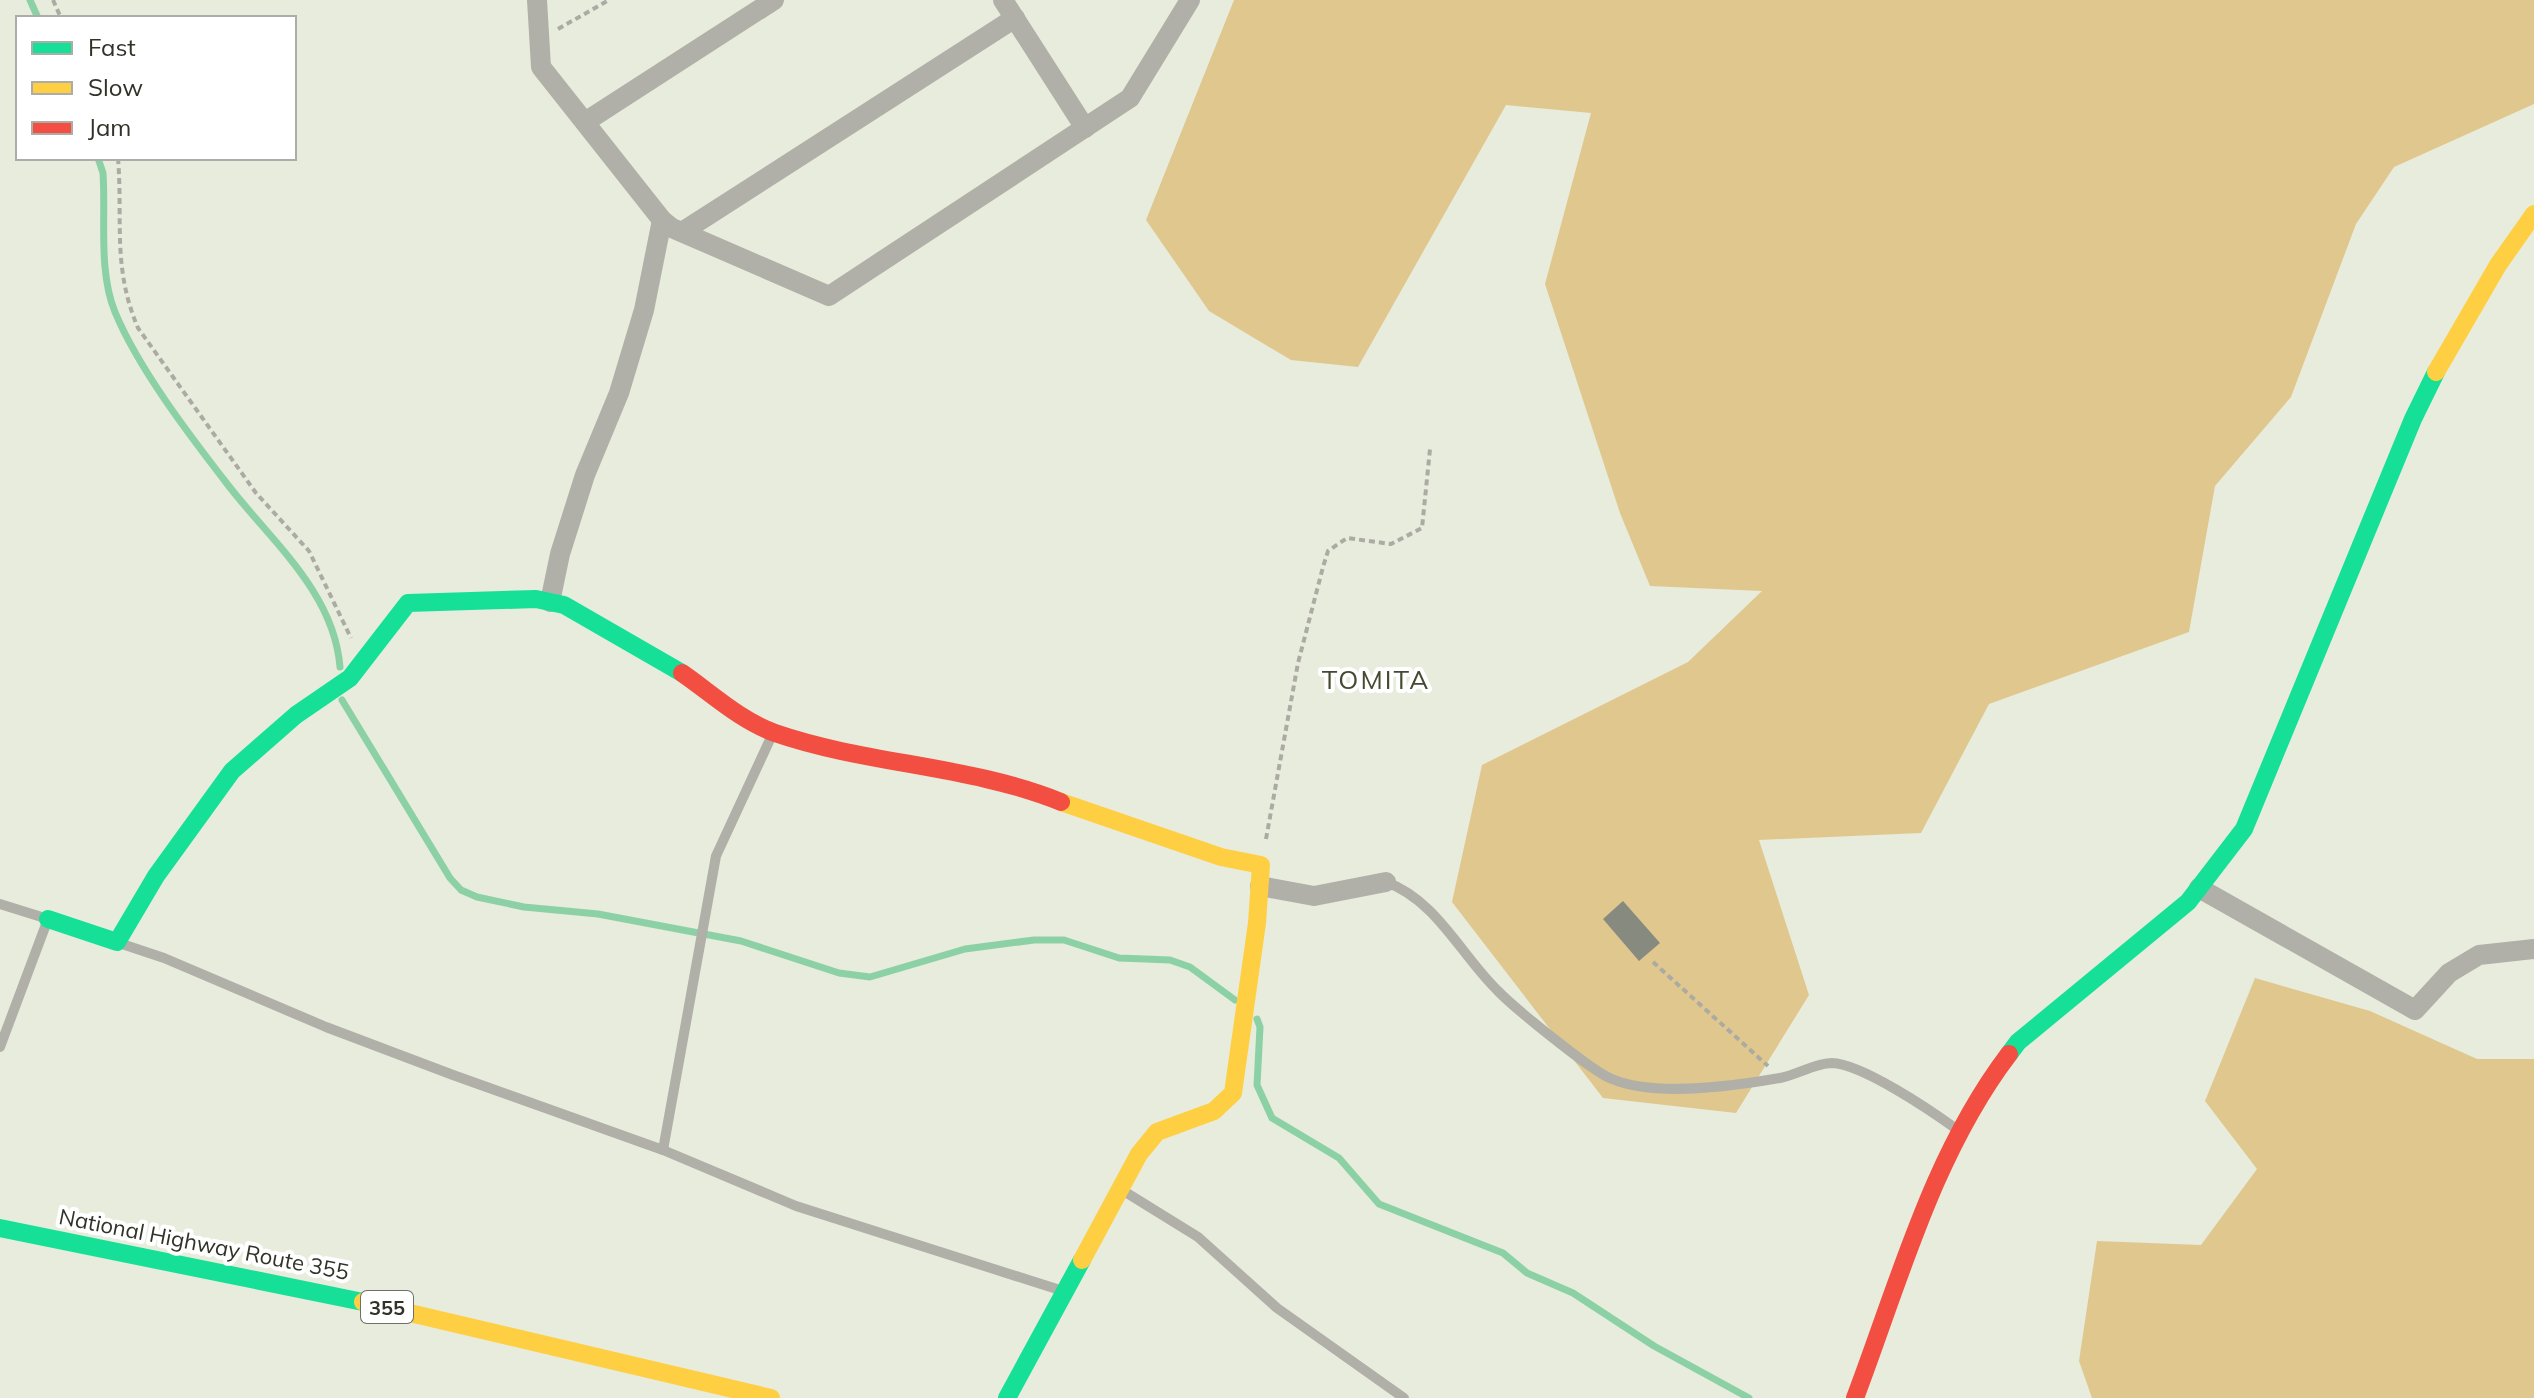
<svg xmlns="http://www.w3.org/2000/svg" width="2534" height="1398" font-family="Mulish,sans-serif">
  <rect width="100%" height="100%" fill="#e8ecdc"/>
  <!-- forest -->
  <g fill="#e0c78e">
    <path d="M1234,0h1300v104l-140,63 -38,57 -65,173 -76,89 -26,146 -200,72 -68,129 -162,7 50,155 -73,118 -133,-15 -151,-196 30,-137 206,-103 74,-71 -112,-5 -30,-73 -75,-229 46,-171 -85,-8 -148,262 -67,-7 -82,-49 -63,-91z"/>
    <path d="M2255,978l115,33 107,48h57v339h-442l-13,-37 18,-120 104,4 56,-76 -52,-68z"/>
  </g>
  <g fill="none" stroke-linecap="round" stroke-linejoin="round">
    <!-- stream -->
    <g stroke="#8cd1a5" stroke-width="7">
      <path d="M30,0l8,18"/>
      <path d="M98,158l5,15c3,43 -5,98 12,139 23,56 75,124 113,173 43,56 106,107 112,182"/>
      <path d="M342,700l108,178 11,12 16,7 47,10 74,7 143,27 98,32 31,4 95,-28 69,-9h30l55,18 51,2 20,7 45,33"/>
      <path d="M1257,1019l3,8 -3,58 15,33 67,40 40,46 124,49 24,20 46,20 81,53 95,52"/>
    </g>
  </g>
  <!-- building -->
  <path fill="#868a7f" d="M1623,901l37,42 -21,18 -36,-42z"/>
  <g fill="none" stroke-linecap="round" stroke-linejoin="round">
    <!-- path -->
    <g stroke="#ababa4" stroke-width="4" stroke-dasharray="6 4" stroke-linecap="butt">
      <path d="M53,0l8,18"/>
      <path d="M558,29l51,-29"/>
      <path d="M118,158c5,62 -6,109 20,170l118,165 53,58 42,87"/>
      <path d="M1266,839l32,-176 25,-96 5,-16 19,-13 44,6 31,-16 8,-79"/>
      <path d="M1653,962l115,104"/>
    </g>
    <!-- lane -->
    <g stroke="#b0b0a9" stroke-width="10">
      <path d="M1386,882c50,18 75,73 111,108 15,16 97,83 115,89 42,18 123,7 168,-1 16,-3 36,-15 52,-15 30,1 98,47 123,65"/>
      <path d="M0,904l48,15 -48,128"/>
      <path d="M119,943l45,15 162,69 127,48 210,75 133,56 264,84"/>
      <path d="M663,1150l53,-294 57,-123"/>
      <path d="M1122,1190l76,47 79,71 127,90"/>
    </g>
    <!-- street -->
    <g stroke="#b0b0a9" stroke-width="20">
      <path d="M537,0l4,67 121,153 10,8 157,68 301,-198 60,-98"/>
      <path d="M1003,0l82,128"/>
      <path d="M585,122l189,-122"/>
      <path d="M682,232l333,-214"/>
      <path d="M550,602l10,-48 25,-79 34,-82 25,-83 18,-90"/>
      <path d="M1260,886l54,10 72,-14"/>
      <path d="M2199,888l216,122 34,-37 30,-18 55,-6"/>
    </g>
    <!-- fast -->
    <g stroke="#16e098" stroke-width="18">
      <path d="M48,919l69,23 39,-66 76,-105 64,-56 54,-37 58,-75 128,-4 28,6 118,68"/>
      <path d="M2009,1054l9,-12 170,-140 56,-73 169,-410 23,-47"/>
      <path d="M0,1228l363,74"/>
      <path d="M1007,1398l75,-138"/>
    </g>
    <!-- slow -->
    <g stroke="#ffcf43" stroke-width="18">
      <path d="M2436,372l62,-107 36,-51"/>
      <path d="M1061,802l160,55 40,8 -4,58 -24,170 -19,18 -57,21 -18,22 -57,106"/>
      <path d="M363,1302l408,96"/>
    </g>
    <!-- jam -->
    <g stroke="#f24e42" stroke-width="18">
      <path d="M682,673c29,20 59,48 93,60 93,32 195,32 286,69"/>
      <path d="M1855,1398c44,-116 78,-244 154,-344"/>
    </g>
  </g>
  <g text-anchor="middle" dominant-baseline="central" stroke-width="8" stroke-linejoin="round" paint-order="stroke">
    <!-- shield labels -->
    <rect fill="#fff" stroke="#6e7068" stroke-width="2" x="361" y="1291" width="52" height="32" rx="6"/>
    <g font-size="20" font-weight="bold" fill="#303328">
      <text x="387" y="1307">355</text>
    </g>
    <!-- street labels -->
    <g font-size="22" fill="#303328" stroke="#fff">
      <text transform="translate(204 1244) rotate(11)">National Highway Route 355</text>
    </g>
    <!-- quarter labels -->
    <g font-size="26" letter-spacing="2" fill="#454a32" stroke="#fff">
      <text x="1376" y="679">TOMITA</text>
    </g>
  </g>
  <!-- legend -->
  <rect x="16" y="16" width="280" height="144" fill="#ffffff" stroke="#acada9" stroke-width="2"/>
  <rect x="32" y="42" width="40" height="12" fill="#16e098" stroke="#acada9" stroke-width="2"/>
  <text x="88" y="56" font-size="24" fill="#303328">Fast</text>
  <rect x="32" y="82" width="40" height="12" fill="#ffcf43" stroke="#acada9" stroke-width="2"/>
  <text x="88" y="96" font-size="24" fill="#303328">Slow</text>
  <rect x="32" y="122" width="40" height="12" fill="#f24e42" stroke="#acada9" stroke-width="2"/>
  <text x="88" y="136" font-size="24" fill="#303328">Jam</text>
</svg>
